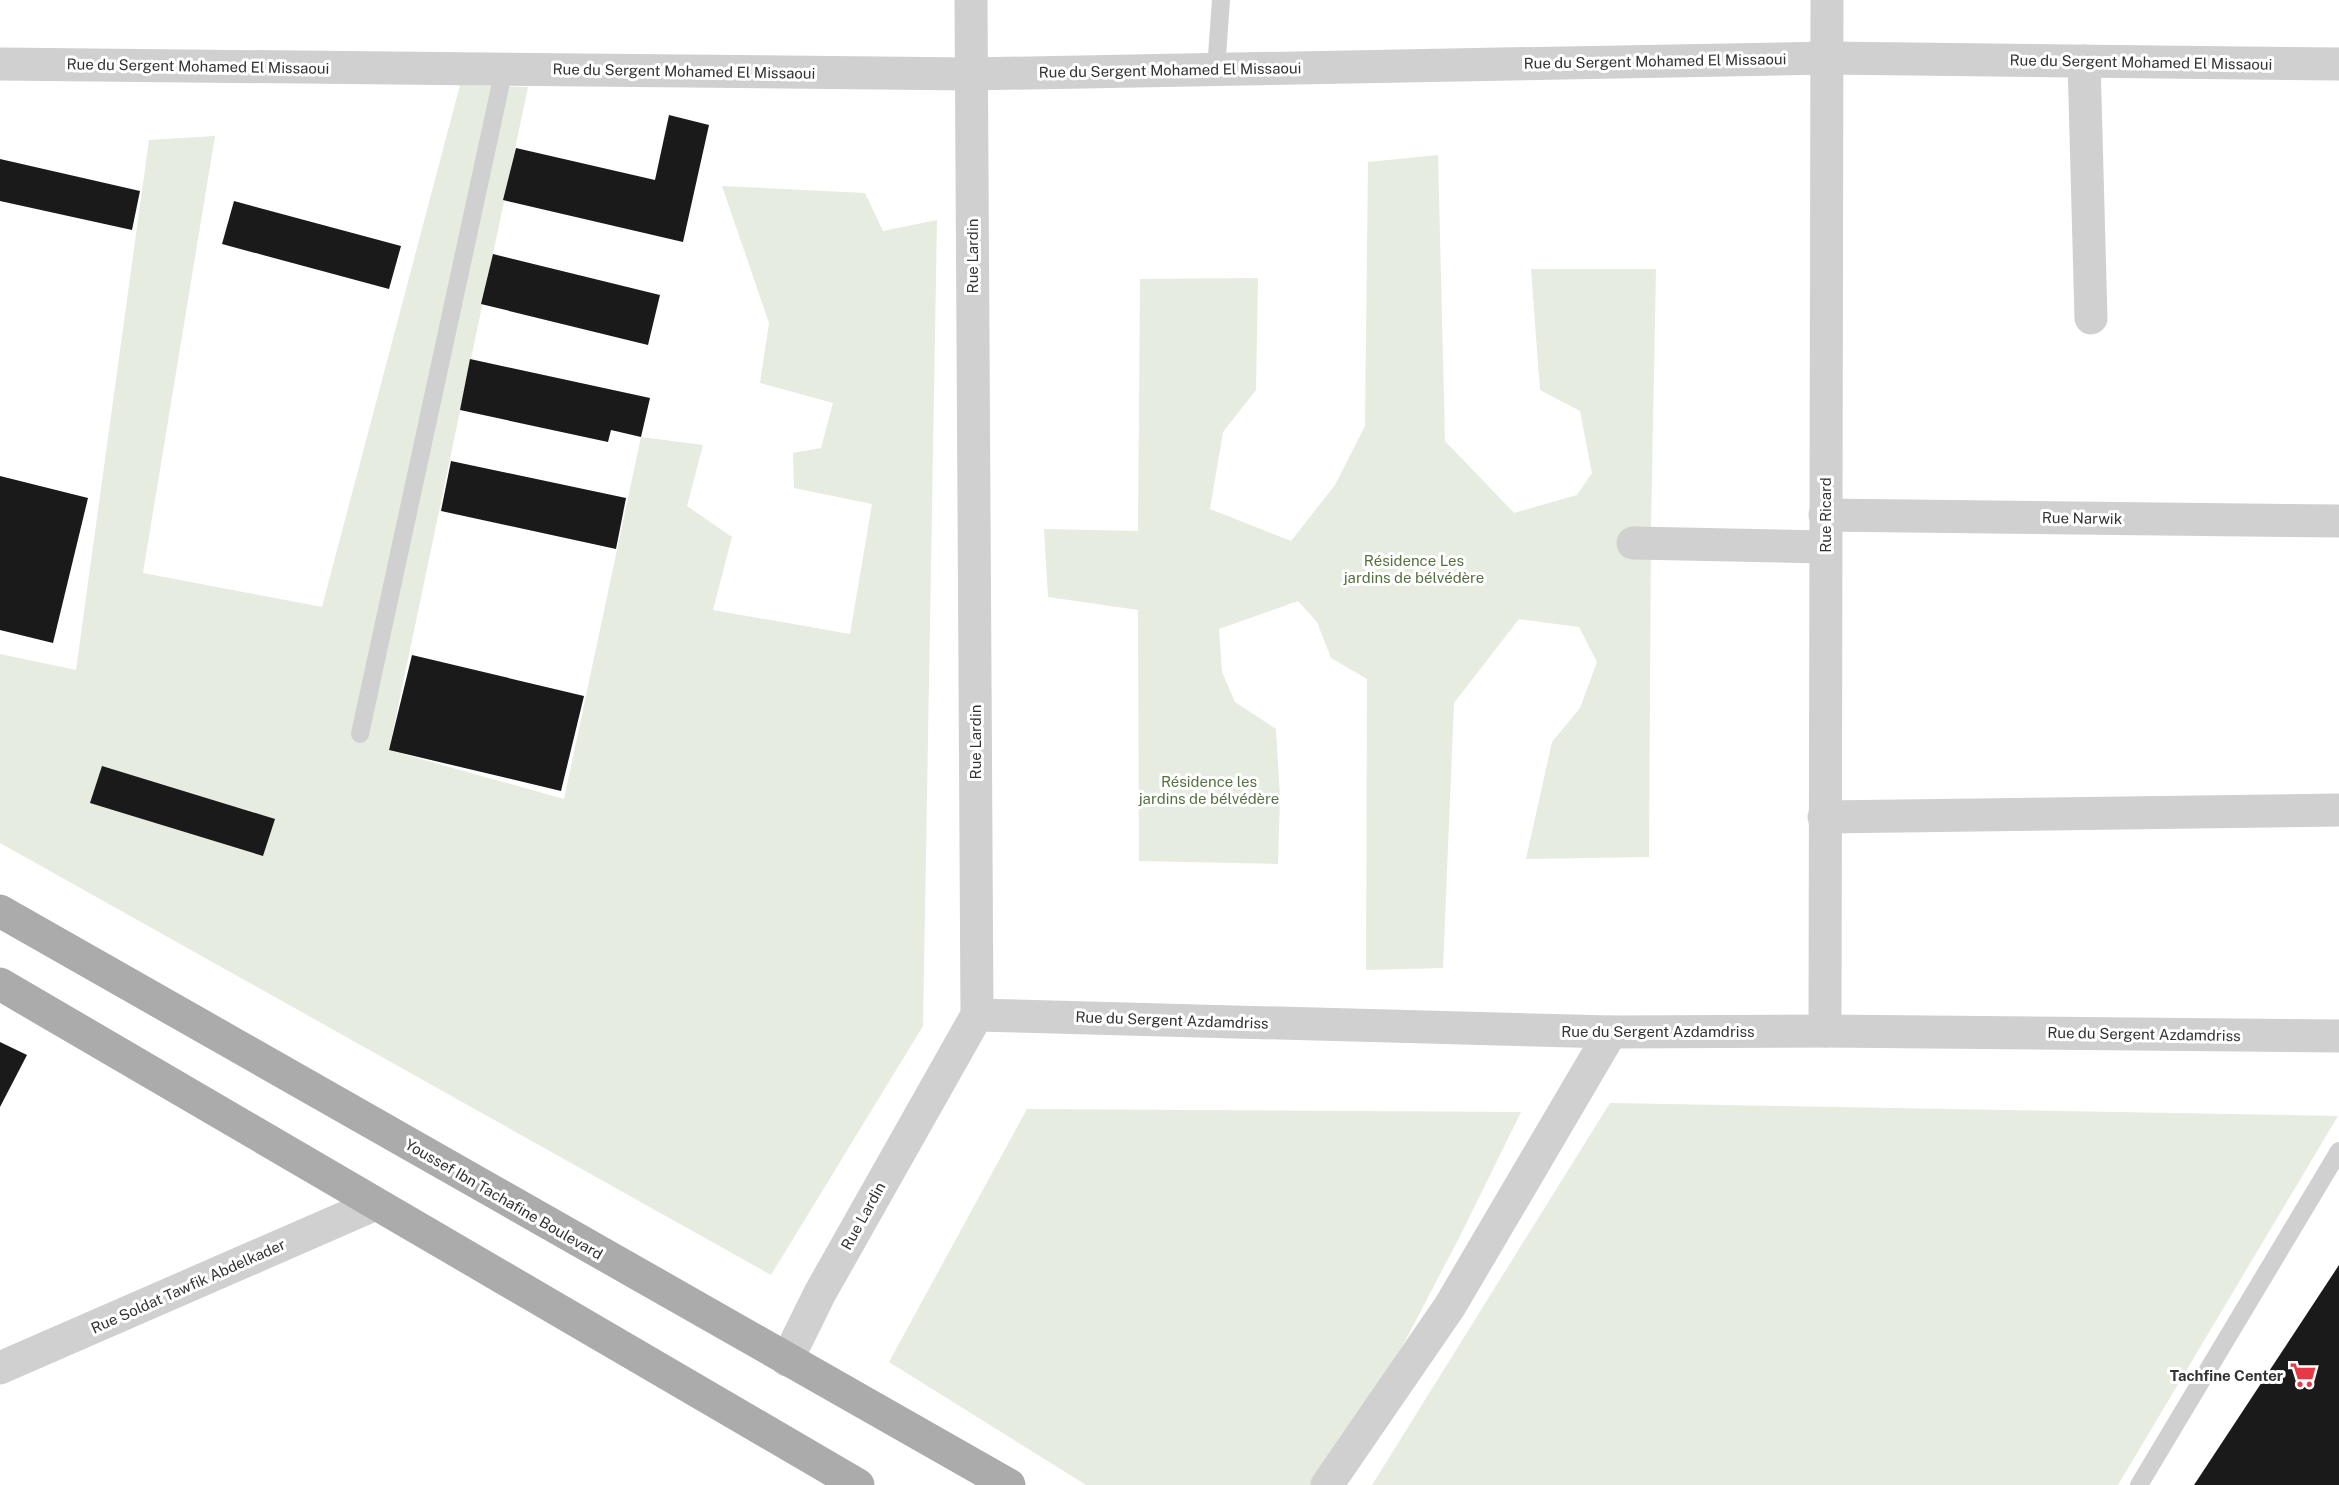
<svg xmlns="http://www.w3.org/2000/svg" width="2339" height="1485" font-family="'Public Sans',sans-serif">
  <rect width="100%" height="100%" fill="#fff"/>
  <!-- green -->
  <g fill="#e6ecdf">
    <path d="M460,85l68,2 -139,663 175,49 77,-362 62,8 -16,61 45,31 -19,73 137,24 22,-130 -78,-16 -1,-35 28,-5 12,-45 -73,-20 9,-60 -47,-137 143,7 18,38 54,-11 -14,806 -152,249 -771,-432v-189l76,16 73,-530 66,-4 -72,437 179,34z"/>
    <path d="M1438,155l7,286 69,72 63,-18 15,-22 -12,-62 -40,-21 -9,-121h125l-5,257 -2,331 -123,2 26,-117 28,-34 17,-46 -18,-35 -60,-8 -65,84 -11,265 -77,2 1,-291 -36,-21 -14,-36 -19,-21 -79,28 3,43 13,30 41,27 4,68 -2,67 -139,-3 -1,-251 -90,-13 -4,-68 94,2 2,-252 118,-1 -2,112 -33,42 -13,77 81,32 44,-56 30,-59 3,-264z"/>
    <path d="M1610,1103l728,13 -220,369h-746z"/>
    <path d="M1027,1109l494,3 -61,124 -58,111 -68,101 -9,37h-239l-197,-123z"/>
  </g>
  <!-- building -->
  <g fill="#1a1a1a">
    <path d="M669,115l40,10 -26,117 -180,-42 13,-52 139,32z"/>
    <path d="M0,159l140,32 -8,39 -132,-29z"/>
    <path d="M234,201l167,45 -12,43 -167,-45z"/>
    <path d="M493,254l167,41 -12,50 -167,-41z"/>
    <path d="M470,359l180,39 -9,39 -30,-7 -3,12 -148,-32z"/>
    <path d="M451,461l175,37 -10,51 -175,-38z"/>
    <path d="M0,476l88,22 -35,145 -53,-13z"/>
    <path d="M412,655l172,41 -23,95 -172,-41z"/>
    <path d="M102,766l173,53 -12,37 -173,-53z"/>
    <path d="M0,1042l27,13 -27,52z"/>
    <path d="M2339,1265v220h-145z"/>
  </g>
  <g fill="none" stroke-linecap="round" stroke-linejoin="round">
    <!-- service -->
    <g stroke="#d0d0d0" stroke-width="18">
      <path d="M1216,70l5,-70"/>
      <path d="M360,734l144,-665"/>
      <path d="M2139,1485l200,-334"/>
    </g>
    <!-- minor -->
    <g stroke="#d0d0d0" stroke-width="33">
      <path d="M2084,61l7,257"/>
      <path d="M0,64l971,10 856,-16 512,6"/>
      <path d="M1825,515l514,6"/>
      <path d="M1633,543l192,4"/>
      <path d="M1824,817l515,-7"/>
      <path d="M977,1015l634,17 214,-1 514,5"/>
      <path d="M1825,1031l2,-1031"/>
      <path d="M787,1360l33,-67 157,-278 -6,-1015"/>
      <path d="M0,1368l376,-164"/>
      <path d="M1327,1485l123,-179 161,-274"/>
    </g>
    <!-- primary -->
    <g stroke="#ababab" stroke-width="33">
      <path d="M0,911l1009,574"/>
      <path d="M0,984l858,501"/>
    </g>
  </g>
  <!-- icons -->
  <defs>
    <g id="supermarket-bare" transform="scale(2.07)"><path d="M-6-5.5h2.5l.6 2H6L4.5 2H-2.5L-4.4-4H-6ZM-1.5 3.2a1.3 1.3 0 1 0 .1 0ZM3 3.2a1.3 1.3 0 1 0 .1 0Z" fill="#e63946" stroke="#fff" stroke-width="2.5" paint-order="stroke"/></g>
  </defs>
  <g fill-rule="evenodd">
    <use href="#supermarket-bare" x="2303" y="1375"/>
  </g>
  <g text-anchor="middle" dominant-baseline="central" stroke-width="6" stroke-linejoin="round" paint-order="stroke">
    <!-- street labels -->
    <g font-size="15" fill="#333" stroke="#fff">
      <text transform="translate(1655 61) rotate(-1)">Rue du Sergent Mohamed El Missaoui</text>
      <text transform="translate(2141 62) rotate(1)">Rue du Sergent Mohamed El Missaoui</text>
      <text transform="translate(198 66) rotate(1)">Rue du Sergent Mohamed El Missaoui</text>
      <text transform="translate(1170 70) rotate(-1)">Rue du Sergent Mohamed El Missaoui</text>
      <text transform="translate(684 71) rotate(1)">Rue du Sergent Mohamed El Missaoui</text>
      <text transform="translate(972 256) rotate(-90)">Rue Lardin</text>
      <text transform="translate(1825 515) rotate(-90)">Rue Ricard</text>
      <text transform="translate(2082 518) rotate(1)">Rue Narwik</text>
      <text transform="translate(975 742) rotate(-90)">Rue Lardin</text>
      <text transform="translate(1172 1020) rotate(2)">Rue du Sergent Azdamdriss</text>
      <text x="1658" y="1031">Rue du Sergent Azdamdriss</text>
      <text transform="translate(2144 1034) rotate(1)">Rue du Sergent Azdamdriss</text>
      <text transform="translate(504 1199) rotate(30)">Youssef Ibn Tachafine Boulevard</text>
      <text transform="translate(863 1216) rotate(-61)">Rue Lardin</text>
      <text transform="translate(188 1286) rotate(-24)">Rue Soldat Tawfik Abdelkader</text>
    </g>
    <!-- park labels -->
    <g font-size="15" fill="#56703f" stroke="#fff">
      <text x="1414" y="560">Résidence Les<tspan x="1414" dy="17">jardins de bélvédère</tspan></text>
      <text x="1209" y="781">Résidence les<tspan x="1209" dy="17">jardins de bélvédère</tspan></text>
    </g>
    <!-- poi labels -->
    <g font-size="15" font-weight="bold" fill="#333" stroke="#fff" text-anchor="end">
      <text x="2283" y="1375">Tachfine Center</text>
    </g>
  </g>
</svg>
